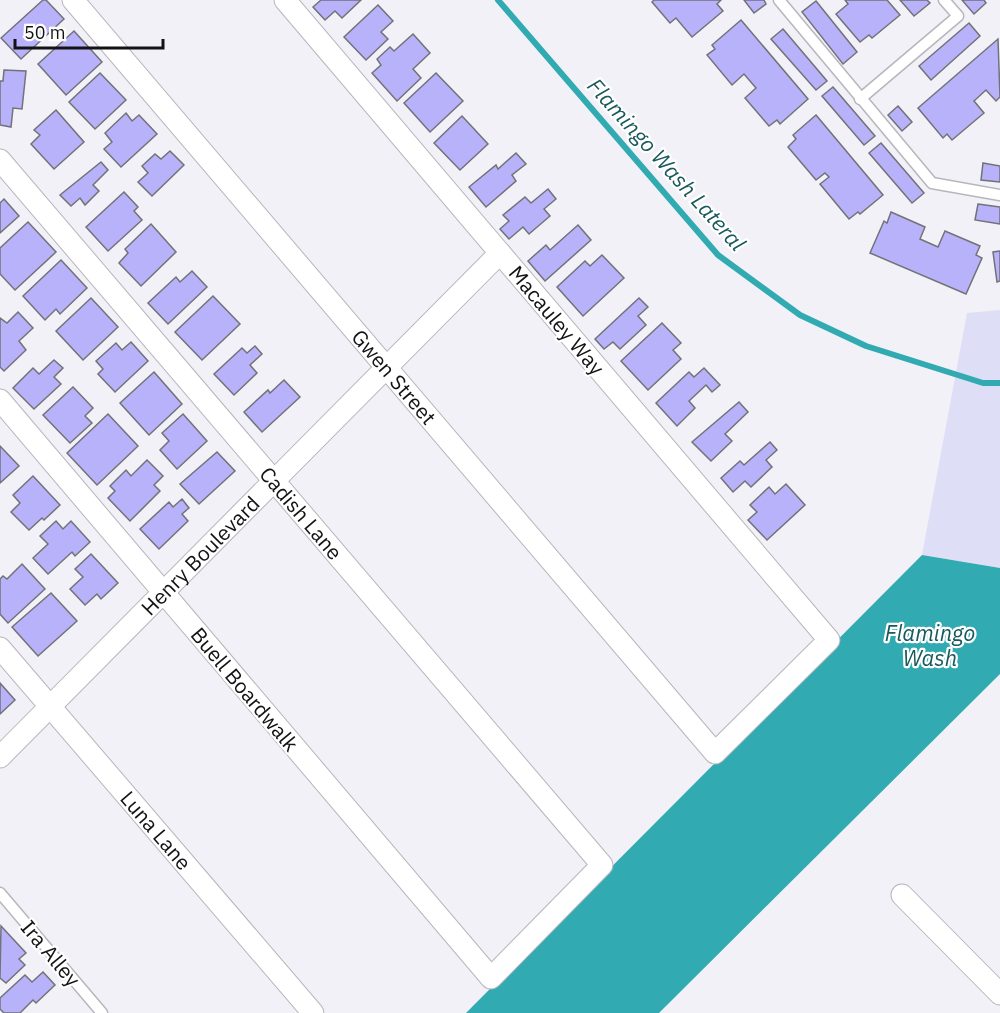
<svg xmlns="http://www.w3.org/2000/svg" width="1000" height="1013" font-family="'IBM Plex Sans',sans-serif">
  <rect width="100%" height="100%" fill="#f2f1f8"/>
  <!-- green -->
  <path fill="#dfdef7" d="M1000,310v258l-78,-13 45,-242z"/>
  <!-- water -->
  <path fill="#31abb1" d="M922,555l78,13v106l-341,339h-193z"/>
  <g fill="none" stroke-linecap="round" stroke-linejoin="round">
    <!-- stream -->
    <path stroke="#31abb1" stroke-width="6" d="M498,0l220,255 82,60 66,31 117,37h17"/>
  </g>
  <!-- building -->
  <g fill="#b8b2fb" stroke="#727278" stroke-width="1.5">
    <path d="M43,0h3l18,19 -43,40 -20,-21z"/>
    <path d="M321,0h40l-19,18 -7,-7 -10,9 -12,-13z"/>
    <path d="M654,0h67l-4,4 6,7 -31,26 -16,-19 -6,5 -18,-21z"/>
    <path d="M744,0h20l2,4 -12,9z"/>
    <path d="M845,0h42l13,15 -28,23 -3,-3 -9,7 -24,-28 12,-10z"/>
    <path d="M900,0h27l3,3 -16,13z"/>
    <path d="M962,0h22l2,3 -12,11z"/>
    <path d="M816,1l41,51 -14,12 -41,-52z"/>
    <path d="M378,5l15,16 -12,11 7,7 -22,21 -22,-23z"/>
    <path d="M741,20l67,79 -28,25 -3,-4 -8,6 -24,-28 11,-10 -12,-14 -12,11 -25,-30 8,-6 -3,-4z"/>
    <path d="M969,23l11,13 -49,44 -12,-14z"/>
    <path d="M783,29l44,52 -11,9 -45,-51z"/>
    <path d="M74,31l28,31 -36,33 -28,-31z"/>
    <path d="M413,34l17,19 -17,16 8,9 -24,23 -25,-28 9,-8 -4,-6 13,-12 4,4z"/>
    <path d="M998,39l2,58 -4,4 -10,-11 -12,11 10,12 -32,27 -5,-6 -4,4 -25,-30z"/>
    <path d="M4,70l22,1 -4,38 -9,-1 -2,19 -11,-2v-44h3z"/>
    <path d="M100,73l26,27 -31,29 -26,-27z"/>
    <path d="M436,73l27,28 -33,31 -26,-29z"/>
    <path d="M833,87l42,49 -11,9 -42,-49z"/>
    <path d="M898,106l14,16 -10,9 -14,-16z"/>
    <path d="M56,110l28,32 -30,27 -23,-25 9,-9 -6,-5z"/>
    <path d="M126,113l6,8 7,-6 18,19 -36,33 -17,-18 8,-7 -7,-9z"/>
    <path d="M816,115l67,80 -23,19 -2,-2 -9,7 -29,-35 9,-7 -4,-4 -9,7 -28,-33 8,-8 -3,-4z"/>
    <path d="M462,116l26,28 -28,26 -26,-27z"/>
    <path d="M881,143l43,50 -12,10 -43,-50z"/>
    <path d="M170,151l14,14 -32,31 -14,-14 10,-9 -6,-7 13,-12 6,5z"/>
    <path d="M516,153l10,11 -14,11 4,6 -30,26 -17,-20 27,-22 2,4z"/>
    <path d="M101,162l7,8 -15,15 6,6 -14,14 -5,-7 -9,8 -11,-11z"/>
    <path d="M983,163l17,3v16l-19,-2z"/>
    <path d="M548,189l8,10 -12,10 6,7 -21,18 -6,-7 -14,12 -9,-10 9,-8 -6,-6 22,-18 6,6z"/>
    <path d="M124,192l14,15 -4,4 8,9 -34,31 -22,-24z"/>
    <path d="M4,199l15,17 -19,17v-30z"/>
    <path d="M978,204l22,3v17l-25,-4z"/>
    <path d="M891,212l34,15 -5,12 18,8 7,-16 35,15 -4,9 6,3 -16,36 -96,-41 14,-32 3,2z"/>
    <path d="M28,222l28,30 -41,38 -15,-16v-26z"/>
    <path d="M151,224l25,28 -35,34 -22,-23 9,-10 -3,-4z"/>
    <path d="M578,225l13,15 -46,41 -17,-20 18,-16 4,5z"/>
    <path d="M1000,251v30l-3,1 -4,-30z"/>
    <path d="M602,255l22,23 -41,38 -26,-29 28,-26 5,5z"/>
    <path d="M61,260l26,28 -27,26 -4,-5 -11,11 -22,-24z"/>
    <path d="M192,271l15,16 -39,37 -20,-21 28,-26 4,5z"/>
    <path d="M213,296l27,28 -38,36 -27,-28z"/>
    <path d="M91,298l27,29 -35,33 -27,-29z"/>
    <path d="M639,298l9,9 -10,9 8,9 -26,24 -7,-7 -9,7 -9,-10z"/>
    <path d="M18,312l15,16 -14,13 7,9 -22,21 -4,-4v-49l7,5z"/>
    <path d="M662,323l19,20 -8,7 8,9 -33,31 -27,-29z"/>
    <path d="M131,342l17,19 -33,31 -17,-18 5,-5 -7,-8 20,-18 6,7z"/>
    <path d="M255,346l7,8 -12,11 7,8 -23,22 -20,-21 28,-26 5,5z"/>
    <path d="M54,360l9,8 -9,9 7,7 -27,25 -21,-21 20,-20 6,6z"/>
    <path d="M704,368l16,17 -8,7 -6,-7 -17,16 6,7 -18,18 -21,-23 33,-31 5,5z"/>
    <path d="M154,372l28,32 -33,31 -29,-32z"/>
    <path d="M284,380l16,17 -38,35 -18,-20 24,-22 2,3z"/>
    <path d="M73,387l20,21 -8,8 7,7 -22,20 -27,-28z"/>
    <path d="M739,402l9,10 -23,22 7,7 -21,20 -19,-19z"/>
    <path d="M108,414l30,32 -41,39 -30,-32z"/>
    <path d="M183,414l24,27 -30,28 -17,-19 9,-9 -7,-8z"/>
    <path d="M770,442l7,8 -11,10 6,7 -21,20 -6,-6 -12,11 -12,-14 19,-17 4,4z"/>
    <path d="M0,446l19,20 -19,17z"/>
    <path d="M217,452l18,19 -36,33 -19,-20z"/>
    <path d="M147,460l16,16 -9,9 6,6 -30,30 -22,-23 7,-7 -5,-5 16,-16 5,6z"/>
    <path d="M33,476l27,29 -16,15 -2,-2 -13,12 -18,-18 9,-9 -7,-8z"/>
    <path d="M786,484l19,21 -38,35 -19,-20 9,-8 -7,-7 19,-18 6,7z"/>
    <path d="M182,499l7,9 -7,6 6,7 -29,28 -19,-20 29,-27 4,5z"/>
    <path d="M56,521l7,8 8,-8 19,21 -15,14 -3,-4 -24,22 -15,-16 15,-14 -8,-8z"/>
    <path d="M91,554l27,29 -17,16 -4,-5 -12,11 -15,-16 13,-12 -8,-8z"/>
    <path d="M22,564l23,25 -37,34 -8,-9v-35l3,-3 4,3z"/>
    <path d="M51,593l26,28 -39,35 -26,-29z"/>
    <path d="M0,683l15,17 -15,14z"/>
    <path d="M1,926l25,27 -7,6 6,6 -19,18 -6,-5z"/>
    <path d="M43,972l12,13 -19,18 -3,-3 -13,13h-16l-4,-4v-11l25,-23 7,7z"/>
  </g>
  <g fill="none" stroke-linecap="round" stroke-linejoin="round">
    <!-- lane casing -->
    <g stroke="#b6b6bc" stroke-width="13">
      <g id="lane">
        <path d="M779,0l153,183 68,12"/>
        <path d="M860,99l98,-83 -14,-16"/>
        <path d="M0,893l102,120"/>
      </g>
    </g>
    <!-- street casing -->
    <g stroke="#b6b6bc" stroke-width="23">
      <g id="street">
        <path id="s1" d="M73,0l642,753 114,-113 -544,-640"/>
        <path id="s2" d="M0,160l602,705 -111,113 -491,-578"/>
        <path id="s3" d="M0,648l313,365"/>
        <path id="s4" d="M0,757l500,-504"/>
        <path d="M902,895l98,99"/>
      </g>
    </g>
    <!-- lane -->
    <use href="#lane" stroke="#fff" stroke-width="10"/>
    <!-- street -->
    <use href="#street" stroke="#fff" stroke-width="21"/>
  </g>
  <g text-anchor="middle" dominant-baseline="central" stroke-width="4.5" stroke-linejoin="round" paint-order="stroke">
    <!-- street labels -->
    <g font-size="21" fill="#131315" stroke="#fff">
      <text transform="translate(557 320) rotate(50)">Macauley Way</text>
      <text stroke="none"><textPath href="#s1" startOffset="495">Gwen Street</textPath></text>
      <text stroke="none"><textPath href="#s2" startOffset="464">Cadish Lane</textPath></text>
      <text stroke="none"><textPath href="#s4" startOffset="284">Henry Boulevard</textPath></text>
      <text transform="translate(245 689) rotate(50)">Buell Boardwalk</text>
      <text stroke="none"><textPath href="#s3" startOffset="240">Luna Lane</textPath></text>
      <text transform="translate(51 953) rotate(50)">Ira Alley</text>
    </g>
    <!-- water labels -->
    <g font-size="22" font-style="italic" fill="#17595c" stroke="#fff">
      <text transform="translate(667 164) rotate(48)">Flamingo Wash Lateral</text>
      <text x="930" y="632">Flamingo<tspan x="930" dy="25">Wash</tspan></text>
    </g>
  </g>
  <!-- scale -->
  <path d="M15 39v9h148v-9" fill="none" stroke="#131315" stroke-width="3"/>
  <text x="24" y="39" font-size="18" fill="#131315" stroke="#ffffff" stroke-width="4.5" paint-order="stroke">50 m</text>
</svg>
